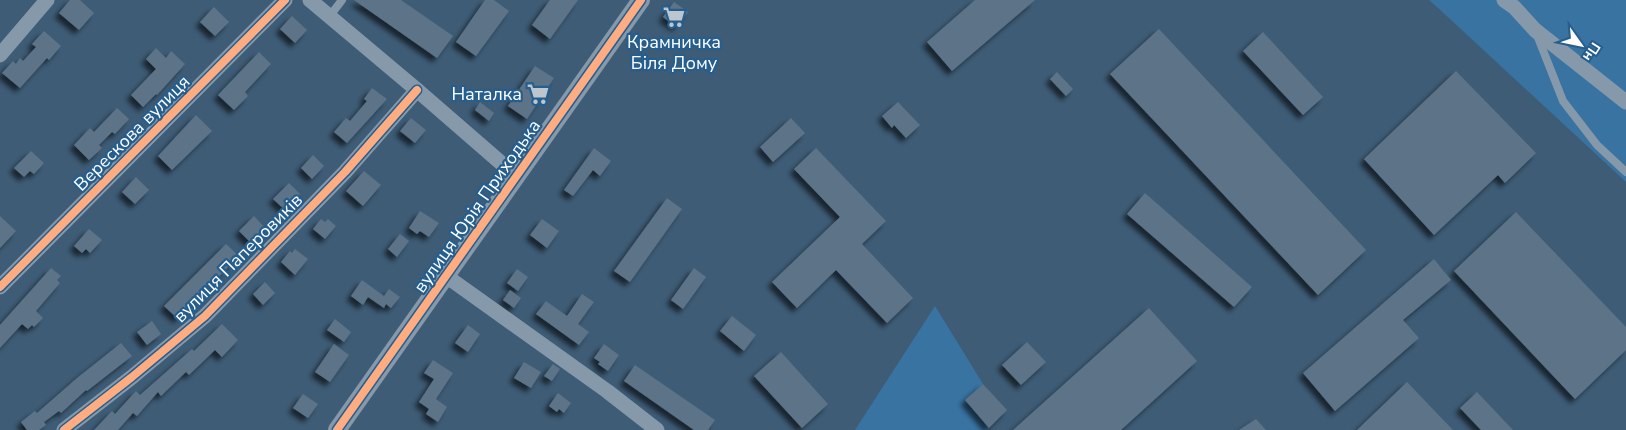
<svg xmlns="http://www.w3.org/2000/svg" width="1626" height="430" font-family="'Nunito Sans',sans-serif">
  <defs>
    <filter id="shadow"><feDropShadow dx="-4.5" dy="4.5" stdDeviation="2.5" flood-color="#0009"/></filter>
  </defs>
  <rect width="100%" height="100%" fill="#3e5c76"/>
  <!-- green -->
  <g fill="#3873a2">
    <path d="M1429,0h197v182l-189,-175z"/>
    <path d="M935,306l48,78 -18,16 24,28 -2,2h-132z"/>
  </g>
  <!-- building -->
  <g fill="#5b7388" filter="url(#shadow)">
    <path d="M70,0h10l14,13 -15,17 -20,-17z"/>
    <path d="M354,0h47l52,36 -16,22z"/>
    <path d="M485,0h9l15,11 -33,45 -20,-14z"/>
    <path d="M550,0h28l-28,39 -18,-14z"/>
    <path d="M975,0h60l-83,71 -25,-29z"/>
    <path d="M674,2l14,10 -12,15 -13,-10z"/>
    <path d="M214,7l15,15 -14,14 -15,-14z"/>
    <path d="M292,16l15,14 -12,13 -15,-14z"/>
    <path d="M1159,29l207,221 -48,45 -208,-221z"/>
    <path d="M44,31l17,15 -12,14 -2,-2 -27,30 -18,-15 11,-12 3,3 4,-6 3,3 13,-14 -4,-3z"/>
    <path d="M1263,32l60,65 -20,18 -60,-64z"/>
    <path d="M156,48l10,10 5,-7 14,13 -28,31 -1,-1 -13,13 -12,-12 25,-26 -10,-10z"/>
    <path d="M259,52l12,12 -26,28 3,4 -14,14 -16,-15z"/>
    <path d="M535,66l19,12 -27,41 -19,-13z"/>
    <path d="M1456,71l80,82 -31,30 -7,-8 -64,60 -70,-76z"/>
    <path d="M1057,72l16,17 -7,7 -16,-17z"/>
    <path d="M372,88l15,11 -40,44 -13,-11 12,-14 4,3 17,-20 -3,-2z"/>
    <path d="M480,102l14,11 -5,8 -14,-11z"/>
    <path d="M898,102l22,23 -14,13 -12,-13 -2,3 -10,-12z"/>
    <path d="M117,108l12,11 -14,15 -3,-2 -13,13 3,3 -13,12 -15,-15 16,-17 4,4z"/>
    <path d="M196,115l16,16 -40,39 -14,-14z"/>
    <path d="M411,118l15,12 -11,13 -15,-12z"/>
    <path d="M791,118l14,15 -32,29 -13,-15z"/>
    <path d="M594,148l17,13 -11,15 -7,-6 -20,26 -9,-6z"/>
    <path d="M816,148l70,73 -24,23 51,54 -26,25 -51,-53 -39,38 -25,-26 68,-65 -46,-48z"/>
    <path d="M31,151l13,12 -10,11 -4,-3 -6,6 -10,-9z"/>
    <path d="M313,155l11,11 -12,13 -11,-11z"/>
    <path d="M364,171l17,14 -18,21 -17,-15z"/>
    <path d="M136,177l13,13 -14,14 -13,-12z"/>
    <path d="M289,183l11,11 -15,16 -12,-11z"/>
    <path d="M1145,193l107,94 -18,20 -107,-93z"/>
    <path d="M667,198l15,11 -52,73 -16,-11z"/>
    <path d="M420,211l19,12 -10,14 -9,-6 -3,3 -8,-6z"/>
    <path d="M1516,212l110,115v23l-51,49 -121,-128z"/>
    <path d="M0,216l16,15 -16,17z"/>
    <path d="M254,216l12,13 -15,14 -12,-12z"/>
    <path d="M321,219l4,3 3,-3 8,7 -11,13 -12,-10z"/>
    <path d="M542,219l17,12 -12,17 -17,-13z"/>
    <path d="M89,229l13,11 -12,13 -4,-4 -4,4 -8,-7z"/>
    <path d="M400,234l9,7 -12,16 -9,-8z"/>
    <path d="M226,244l13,12 -61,63 -14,-13z"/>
    <path d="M295,249l13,10 -13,16 -14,-13 9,-11 2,2z"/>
    <path d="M1434,259l17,21 -48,40 16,18 -84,73 -32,-38z"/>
    <path d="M51,268l10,8 -4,4 3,3 -24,28 7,7 -9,9 -2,-2 -4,4 -6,-5 -22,24v-23z"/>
    <path d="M694,268l12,9 -23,32 -12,-9z"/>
    <path d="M517,269l11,8 -10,14 -11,-8z"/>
    <path d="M362,280l22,16 5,-7 11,8 -9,11 -5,-4 -2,4 -16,-11 -5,8 -12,-9z"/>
    <path d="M265,282l10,11 -12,12 -10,-11z"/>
    <path d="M510,290l11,8 -7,10 -11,-8z"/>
    <path d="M582,294l12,8 -16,22 11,8 -10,13 -43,-31 10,-13 21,15z"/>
    <path d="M1149,308l48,53 -76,69h-108z"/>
    <path d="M732,316l24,19 -12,16 -24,-20z"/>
    <path d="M335,319l16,13 -7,10 -17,-12z"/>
    <path d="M152,321l9,13 -14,11 -10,-13z"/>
    <path d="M222,324l16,16 -16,17 -7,-7 -26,25 -3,-3 -25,24 -3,-4 -21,24 -4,-3 -15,17h-24l18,-19 3,3 21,-23 4,4 52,-46 2,2z"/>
    <path d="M468,325l12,9 -12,18 -13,-9z"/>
    <path d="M1027,342l19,20 -25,23 -19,-20z"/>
    <path d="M121,343l11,13 -45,35 -1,-1 -25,23 -2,-2 -15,11 2,3 -7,5h-12l-6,-8 14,-11 2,2 40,-35z"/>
    <path d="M334,344l15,11 -19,27 -15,-10z"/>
    <path d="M604,344l15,11 -11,16 -10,-7 2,-2 -6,-4z"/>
    <path d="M781,352l47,52 -26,24 -48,-52z"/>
    <path d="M433,360l20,13 -17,26 11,8 -9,15 -12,-8 3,-5 -10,-7 15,-23 -10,-6z"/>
    <path d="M524,362l17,10 -10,16 -17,-10z"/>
    <path d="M553,364l7,5 -8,12 -8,-5z"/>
    <path d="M635,365l80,55 -7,10h-14l-70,-49z"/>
    <path d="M1407,382l46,48h-96z"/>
    <path d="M983,384l24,26 -18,18 -24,-28z"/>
    <path d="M1477,392l36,38h-32l-21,-22z"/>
    <path d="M558,393l13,10 -7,10 -5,-4 -2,3 -8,-6z"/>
    <path d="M303,394l15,10 -10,14 -15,-10z"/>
    <path d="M1256,419l10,11h-27z"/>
  </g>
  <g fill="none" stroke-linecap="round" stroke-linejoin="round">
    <!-- service -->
    <g stroke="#8599aa" stroke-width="8">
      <path d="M329,17l13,-17"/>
      <path d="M1537,35l26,66 34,44 29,27"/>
    </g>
    <!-- minor -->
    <g stroke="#8599aa" stroke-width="15">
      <path d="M310,0l107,90 99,86"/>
      <path d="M1504,0l10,7 21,23 91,72"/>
      <path d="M0,55l47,-55"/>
      <path d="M446,276l161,115 50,39"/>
      <path d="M0,287l285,-287"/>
      <path d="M64,430l68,-53 73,-61 140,-144 72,-82"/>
    </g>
    <!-- tertiary -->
    <path stroke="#8599aa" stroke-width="18" d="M337,430l304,-430"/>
    <!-- cycleway casing -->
    <g stroke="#265e8e" stroke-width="11">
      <g id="cycleway">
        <path d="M0,287l285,-287"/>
        <path d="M64,430l68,-53 73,-61 140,-144 72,-82"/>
        <path d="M337,430l304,-430"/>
      </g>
    </g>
    <!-- cycleway -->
    <use href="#cycleway" stroke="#ffac80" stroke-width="8"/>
  </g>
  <!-- icons -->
  <defs>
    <g id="supermarket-bare" transform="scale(1.725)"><path d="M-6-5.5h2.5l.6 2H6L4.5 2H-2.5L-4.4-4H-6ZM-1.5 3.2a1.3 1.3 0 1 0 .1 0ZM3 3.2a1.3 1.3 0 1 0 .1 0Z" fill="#bbc6cf" stroke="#265e8e" stroke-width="2.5" paint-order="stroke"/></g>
  </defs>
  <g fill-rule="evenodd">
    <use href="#supermarket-bare" x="674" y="17"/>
    <use href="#supermarket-bare" x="538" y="94"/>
  </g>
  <g text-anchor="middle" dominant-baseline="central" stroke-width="4.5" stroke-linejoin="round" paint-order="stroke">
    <!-- poi labels -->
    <g font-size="18" fill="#fff" stroke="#265e8e">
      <text x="674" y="42">Крамничка<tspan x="674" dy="21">Біля Дому</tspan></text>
      <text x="522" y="94" text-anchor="end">Наталка</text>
    </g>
    <!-- street labels -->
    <g font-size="18" fill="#fff" stroke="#265e8e">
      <text transform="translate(132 133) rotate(-45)">Верескова вулиця</text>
      <text transform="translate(477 206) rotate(-55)">вулиця Юрія Приходька</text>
      <text transform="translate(238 258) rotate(-45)">вулиця Паперовиків</text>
    </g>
  </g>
  <!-- north arrow -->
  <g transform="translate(1581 45) rotate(123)" stroke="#265e8e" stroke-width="4" paint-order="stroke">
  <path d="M0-4L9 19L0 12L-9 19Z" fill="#ffffff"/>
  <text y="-8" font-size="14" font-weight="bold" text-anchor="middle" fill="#ffffff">Пн</text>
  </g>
</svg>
